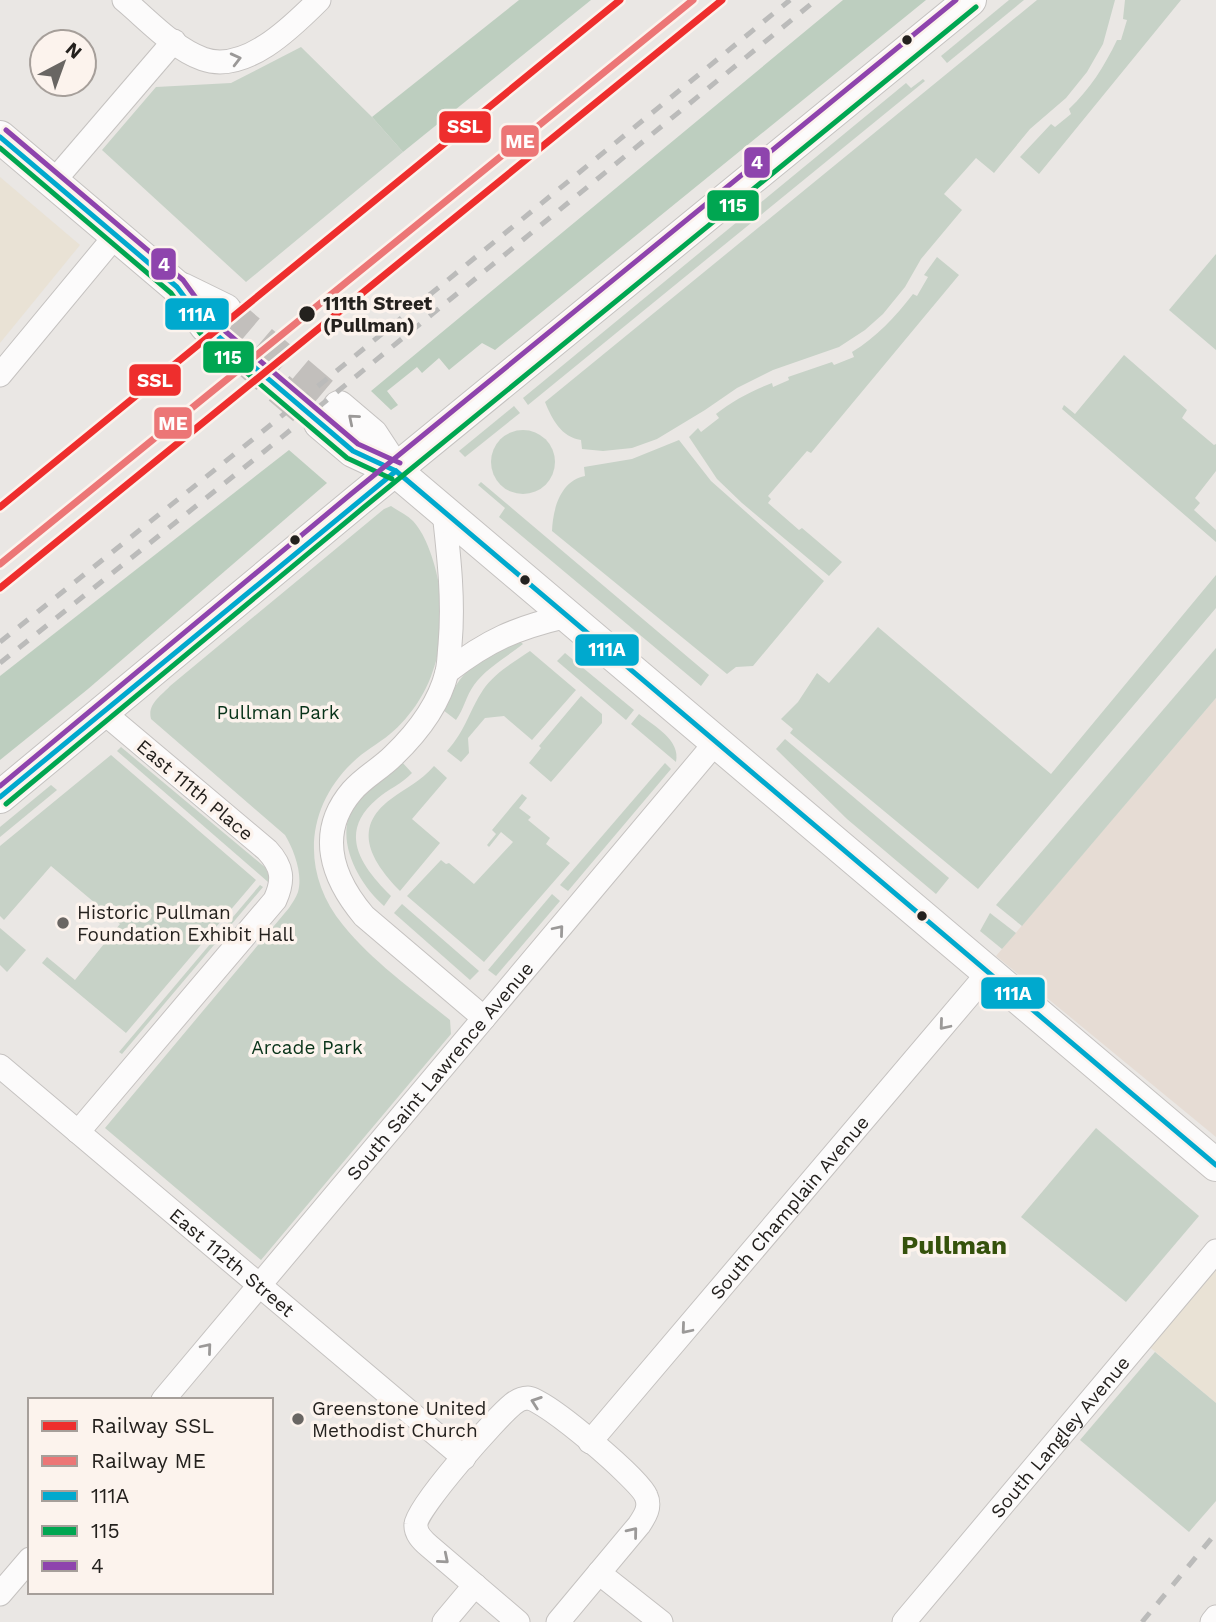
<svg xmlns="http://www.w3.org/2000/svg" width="1216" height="1622" font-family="'Work Sans',sans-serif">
  <rect width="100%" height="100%" fill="#eae7e4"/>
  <!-- commercial -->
  <g fill="#e9e2d5">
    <path d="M0,177l80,68 -80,98z"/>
    <path d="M1216,1246v157l-77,-65z"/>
  </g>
  <!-- built -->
  <path fill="#e6dcd4" d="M1216,698v439l-220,-181z"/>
  <!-- green -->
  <g fill="#c7d2c7">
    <path d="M1009,0h15l-77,63 -6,-7z"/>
    <path d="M1037,0h78l-12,44 -16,28 -21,26 -36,31 -36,44 -18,-15 -32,36 18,16 -41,49 -16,28 -22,27 -18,16 -26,17 -66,23 -36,18 -32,22 -48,29 -25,9 -29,3 -21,-2 -1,-9c-20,-3 -29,-21 -36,-38z"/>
    <path d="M1125,0h56l-142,174 -19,-17 31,-33 4,3 16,-13 -2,-5c21,-20 35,-42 48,-69h4l6,-20 -4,-1z"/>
    <path d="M301,47l71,70 31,35 -157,130 -144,-132 54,-63 75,-4z"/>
    <path d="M923,79l2,2 -397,324 -5,-7 383,-315 5,5z"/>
    <path d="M1216,254v96l-47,-40z"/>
    <path d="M937,257l22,18 -148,178 -4,-2 -39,45 3,3 -3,4 31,27 3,-2 40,34 -13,14 -87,-73 -25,-24 -28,-42 9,-9 3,4 18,-14 -3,-4c16,-13 37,-24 56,-31l1,4 16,-7 -1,-3 44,-15 2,3 20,-8 -2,-5c25,-15 43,-35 61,-58l4,2 11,-19 -4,-2z"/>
    <path d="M1124,355l63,55 -5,8 32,27 2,-1v27l-21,27 5,5 -6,7 22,20v12l-154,-133 2,-4 11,9z"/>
    <path d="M514,406l6,7 -55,44 -6,-6z"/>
    <circle cx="523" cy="462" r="32"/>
    <path d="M679,440l32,41 113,100 -71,85 -17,1 -9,7 -175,-143c1,-22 8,-50 33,-55l-1,-9 48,-8z"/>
    <path d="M481,482l228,193 -8,11 -202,-169 6,-9 -27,-23z"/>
    <path d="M391,506c7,5 16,9 22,15 14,15 22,43 26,63 7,38 1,85 -21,118 -7,11 -18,24 -28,32 -12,10 -26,17 -38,29 -47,45 -51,111 -9,162 30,37 70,65 107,95l1,14 -190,226 -156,-132 184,-220c3,-5 7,-10 9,-16 5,-18 -4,-42 -13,-57l-134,-116c-4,-15 10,-23 19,-33l214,-177z"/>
    <path d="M1216,575v33l-238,281 -188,-156 3,-4 -12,-10 17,-17 19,-29 12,10 49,-56 173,147z"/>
    <path d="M517,639l6,5c-16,13 -37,24 -49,41 -8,11 -10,24 -18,35l-13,-10c20,-44 34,-50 74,-71z"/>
    <path d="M1216,648v50l-194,228 -26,-21z"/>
    <path d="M530,651l46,39 -44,50 -28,-24 -19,2 -17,20 1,15 -8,9 -14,-11c19,-21 22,-40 36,-61 11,-17 31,-28 47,-39z"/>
    <path d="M565,653l69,57 -8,10 -69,-59z"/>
    <path d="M581,696l21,18v9l-51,59 -22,-19 12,-15 -2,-2z"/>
    <path d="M639,714c15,12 42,26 37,48l-45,-38z"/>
    <path d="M785,739l164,139 -13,16 -89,-75 -71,-70z"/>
    <path d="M121,747l145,121 4,12 -2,2 -151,-131z"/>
    <path d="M111,755l145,125 -130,153 -84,-70 5,-6 28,23 45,-56 -69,-58 -47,54 -4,-4v-70z"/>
    <path d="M401,761l11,12c-10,11 -24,16 -35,26 -40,34 -16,67 14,97l-7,10c-27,-24 -52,-70 -28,-104 8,-12 33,-30 45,-41z"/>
    <path d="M665,763l6,6 -103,122 -8,-6z"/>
    <path d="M434,766l13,12 -35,41 28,24 -40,48c-27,-28 -50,-62 -9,-92 16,-12 29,-17 43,-33z"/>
    <path d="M51,785l6,5 -57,47v-10z"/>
    <path d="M522,794l5,4 -8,10 12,9 -3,3 22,18 -4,6 24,19 -86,99 -77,-66 34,-36 5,4 3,-1 25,21 39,-42 -12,-10 -12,15 -2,-2 9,-11 -4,-4z"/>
    <path d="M260,885l3,2 -141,167 -3,-2z"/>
    <path d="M552,894l8,7 -64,75 -8,-6z"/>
    <path d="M402,904l77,67 -9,9 -76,-67z"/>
    <path d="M990,913l26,20 -14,16 -22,-18z"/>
    <path d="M0,928l26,22 -19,22 -7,-7z"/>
    <path d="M1096,1128l103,88 -73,86 -105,-85z"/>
    <path d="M1155,1352l61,51v98l-27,31 -109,-92z"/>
  </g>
  <!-- forest -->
  <g fill="#bdcebf">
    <path d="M519,0h72l-188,152 -31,-35z"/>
    <path d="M843,0h83l-431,350 -13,-7 -33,27 -10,-12 -17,15 -5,-6 -30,24 11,14 -7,5 -20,-19z"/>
    <path d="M289,450l38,33 -239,206 -88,71v-84z"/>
  </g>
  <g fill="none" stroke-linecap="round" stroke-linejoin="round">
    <!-- secondary-tunnel -->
    <g stroke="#c2bfbc" stroke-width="32" stroke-dasharray="32 16" stroke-linecap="butt">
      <path d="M225,310l114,97"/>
      <path d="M206,326l114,97"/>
    </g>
    <!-- street casing -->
    <g stroke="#c5c2c0" stroke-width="25">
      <g id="street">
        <path d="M124,0c24,20 49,48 79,59 42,15 89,-32 116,-59"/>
        <path d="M53,182l121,-141"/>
        <path d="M0,375l116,-140"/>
        <path d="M444,512c5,45 10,89 6,133 -1,9 -1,19 -3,27 -8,33 -30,61 -54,84 -13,13 -29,21 -41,35 -36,42 -20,87 12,125l120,102"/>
        <path d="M447,672c41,-32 69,-44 120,-56"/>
        <path id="s1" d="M0,1066l464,392"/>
        <path d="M78,1132l197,-232c9,-20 8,-33 -8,-50l-164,-138"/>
        <path id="s2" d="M163,1400l553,-658"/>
        <path id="s3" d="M590,1442l398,-469"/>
        <path d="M599,1573l62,49"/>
        <path d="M0,1594l30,-35"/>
        <path d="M444,1622l31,-37"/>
        <path d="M518,1622l-89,-76c-7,-6 -14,-13 -13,-22 1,-17 81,-107 97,-120 5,-4 9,-6 15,-6 16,0 112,82 118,98 5,11 -1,20 -7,29l-81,97"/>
        <path id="s4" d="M904,1622l312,-371"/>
        <path d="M1212,1622l4,-5"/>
      </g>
    </g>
    <!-- secondary casing -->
    <g stroke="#c5c2c0" stroke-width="34">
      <g id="secondary">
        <path d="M0,137l177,150 29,39"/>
        <path d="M182,289l43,21"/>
        <path d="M339,407l33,28 23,35"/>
        <path d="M320,423l33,28 43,20 820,694"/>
        <path d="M0,797l357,-296 613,-501"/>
      </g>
    </g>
    <!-- street -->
    <use href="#street" stroke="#fcfbfb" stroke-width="23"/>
    <!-- secondary -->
    <use href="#secondary" stroke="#fcfbfb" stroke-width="32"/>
    <!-- rail -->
    <g stroke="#bbbbba" stroke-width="5" stroke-dasharray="12 12" stroke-linecap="butt">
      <path d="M0,642l257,-206 533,-436"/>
      <path d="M0,663l266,-213 550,-450"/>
      <path d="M1142,1622l74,-89"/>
    </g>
    <!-- bus-1 casing -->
    <g stroke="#fcf3ed" stroke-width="10">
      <g id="bus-1">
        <path d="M0,137l177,150 29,39 147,125 43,20 820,694"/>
        <path d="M0,797l396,-326"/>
      </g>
    </g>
    <!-- bus-2 casing -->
    <g stroke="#fcf3ed" stroke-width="10">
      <g id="bus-2">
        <path d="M0,148l171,145 29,40 147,125 45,21"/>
        <path d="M6,804l357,-296 613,-501"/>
      </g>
    </g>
    <!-- bus-3 casing -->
    <g stroke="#fcf3ed" stroke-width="10">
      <g id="bus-3">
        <path d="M6,130l177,150 29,40 146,124 42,19"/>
        <path d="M0,786l351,-292 605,-494"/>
      </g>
    </g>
    <!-- bus-1 -->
    <use href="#bus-1" stroke="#00a9ce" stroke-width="5"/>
    <!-- bus-2 -->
    <use href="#bus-2" stroke="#00a651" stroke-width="5"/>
    <!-- bus-3 -->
    <use href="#bus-3" stroke="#8e44ad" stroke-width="5"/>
    <!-- rail-1 casing -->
    <g stroke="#fcf3ed" stroke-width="12">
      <g id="rail-1">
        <path d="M0,507l620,-507"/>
        <path d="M0,588l722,-588"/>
      </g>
    </g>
    <!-- rail-2 casing -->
    <g stroke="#fcf3ed" stroke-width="12">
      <path id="rail-2" d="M0,564l693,-564"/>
    </g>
    <!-- rail-1 -->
    <use href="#rail-1" stroke="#ee2e2d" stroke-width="7"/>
    <!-- rail-2 -->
    <use href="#rail-2" stroke="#ec7676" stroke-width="7"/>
  </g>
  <!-- one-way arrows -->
  <defs><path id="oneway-chevron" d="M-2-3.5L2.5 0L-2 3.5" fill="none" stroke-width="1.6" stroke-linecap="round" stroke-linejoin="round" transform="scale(1.75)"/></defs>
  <g stroke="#9b9998">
    <use href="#oneway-chevron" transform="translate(236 59) rotate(-14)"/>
    <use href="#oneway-chevron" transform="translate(353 419) rotate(-140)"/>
    <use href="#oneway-chevron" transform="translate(559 930) rotate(-50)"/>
    <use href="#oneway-chevron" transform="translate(944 1025) rotate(130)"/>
    <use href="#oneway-chevron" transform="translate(686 1329) rotate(130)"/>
    <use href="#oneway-chevron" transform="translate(207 1348) rotate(-50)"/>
    <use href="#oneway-chevron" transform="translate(536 1402) rotate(-161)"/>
    <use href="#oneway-chevron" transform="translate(633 1532) rotate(-51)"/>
    <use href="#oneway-chevron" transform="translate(444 1559) rotate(40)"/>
  </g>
  <!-- markers -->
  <g fill="#24211e" stroke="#fcf3ed" stroke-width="2.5">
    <circle cx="907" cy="40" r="6"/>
    <circle cx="307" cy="314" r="9"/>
    <circle cx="295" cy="540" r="6"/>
    <circle cx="525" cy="580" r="6"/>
    <circle cx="922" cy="916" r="6"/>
  </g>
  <g fill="#696663" stroke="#fcf3ed" stroke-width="2.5">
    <circle cx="63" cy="923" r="7"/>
    <circle cx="298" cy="1419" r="7"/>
  </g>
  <g text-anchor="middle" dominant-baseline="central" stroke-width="7" stroke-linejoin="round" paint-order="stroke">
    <!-- stop labels -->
    <g font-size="19" font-weight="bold" fill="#24211e" stroke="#fcf3ed" text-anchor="start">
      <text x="323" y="303">111th Street<tspan x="323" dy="22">(Pullman)</tspan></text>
    </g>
    <!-- park labels -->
    <g font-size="19" fill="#083319" stroke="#fcf3ed">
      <text x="278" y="712">Pullman Park</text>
      <text x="307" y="1047">Arcade Park</text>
    </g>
    <!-- street labels -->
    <g font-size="19" fill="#24211e" stroke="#fcf3ed">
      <text transform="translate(195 790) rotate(40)">East 111th Place</text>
      <text stroke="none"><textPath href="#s2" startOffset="430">South Saint Lawrence Avenue</textPath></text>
      <text stroke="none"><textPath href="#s3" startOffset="308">South Champlain Avenue</textPath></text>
      <text stroke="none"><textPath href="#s1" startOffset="304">East 112th Street</textPath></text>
      <text stroke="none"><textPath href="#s4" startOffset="242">South Langley Avenue</textPath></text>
    </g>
    <!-- poi labels -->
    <g font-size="19" fill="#24211e" stroke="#fcf3ed" text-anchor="start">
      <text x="77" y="912">Historic Pullman<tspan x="77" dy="22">Foundation Exhibit Hall</tspan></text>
      <text x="312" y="1408">Greenstone United<tspan x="312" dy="22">Methodist Church</tspan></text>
    </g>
    <!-- district labels -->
    <g font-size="26" font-weight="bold" fill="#36520c" stroke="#fcf3ed">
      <text x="954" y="1245">Pullman</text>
    </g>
  </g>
  <g stroke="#fcf3ed" stroke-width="2.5">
    <rect x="438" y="110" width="54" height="34" rx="7" fill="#ee2e2d"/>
    <rect x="500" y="124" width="40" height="34" rx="7" fill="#ec7676"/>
    <rect x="743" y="146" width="28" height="33" rx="7" fill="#8e44ad"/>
    <rect x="706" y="189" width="54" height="33" rx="7" fill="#00a651"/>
    <rect x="150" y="247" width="27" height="34" rx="7" fill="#8e44ad"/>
    <rect x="164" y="297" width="66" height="34" rx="7" fill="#00a9ce"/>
    <rect x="202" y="340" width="53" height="34" rx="7" fill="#00a651"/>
    <rect x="128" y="363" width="54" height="34" rx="7" fill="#ee2e2d"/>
    <rect x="153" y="406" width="40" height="34" rx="7" fill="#ec7676"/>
    <rect x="574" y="633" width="66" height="34" rx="7" fill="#00a9ce"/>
    <rect x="980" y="976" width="66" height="34" rx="7" fill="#00a9ce"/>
  </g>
  <g font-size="19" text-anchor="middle" font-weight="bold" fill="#fff">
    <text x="465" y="133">SSL</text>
    <text x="520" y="148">ME</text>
    <text x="757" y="169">4</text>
    <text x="733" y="212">115</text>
    <text x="164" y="271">4</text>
    <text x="197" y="321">111A</text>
    <text x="228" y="364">115</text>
    <text x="155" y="387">SSL</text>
    <text x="173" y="430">ME</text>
    <text x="607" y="656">111A</text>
    <text x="1013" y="1000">111A</text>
  </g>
  <!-- legend -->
  <rect x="28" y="1398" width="245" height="196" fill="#fcf3ed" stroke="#a69f9a" stroke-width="2"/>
  <rect x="42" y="1421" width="35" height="10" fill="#ee2e2d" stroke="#a69f9a" stroke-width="2"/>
  <text x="91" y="1433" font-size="21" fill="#24211e">Railway SSL</text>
  <rect x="42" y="1456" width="35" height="10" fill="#ec7676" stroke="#a69f9a" stroke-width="2"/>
  <text x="91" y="1468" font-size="21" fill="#24211e">Railway ME</text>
  <rect x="42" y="1491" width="35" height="10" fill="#00a9ce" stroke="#a69f9a" stroke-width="2"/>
  <text x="91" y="1503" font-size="21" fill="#24211e">111A</text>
  <rect x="42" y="1526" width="35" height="10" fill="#00a651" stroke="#a69f9a" stroke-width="2"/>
  <text x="91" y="1538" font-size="21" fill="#24211e">115</text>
  <rect x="42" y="1561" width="35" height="10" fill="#8e44ad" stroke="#a69f9a" stroke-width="2"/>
  <text x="91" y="1573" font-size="21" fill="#24211e">4</text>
  <!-- north arrow -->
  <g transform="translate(63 63) rotate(41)"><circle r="33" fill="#fcf3ed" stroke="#a69f9a" stroke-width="2"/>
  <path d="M0-5L12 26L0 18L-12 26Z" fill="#696663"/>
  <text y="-10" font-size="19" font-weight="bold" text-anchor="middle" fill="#24211e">N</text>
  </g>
</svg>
